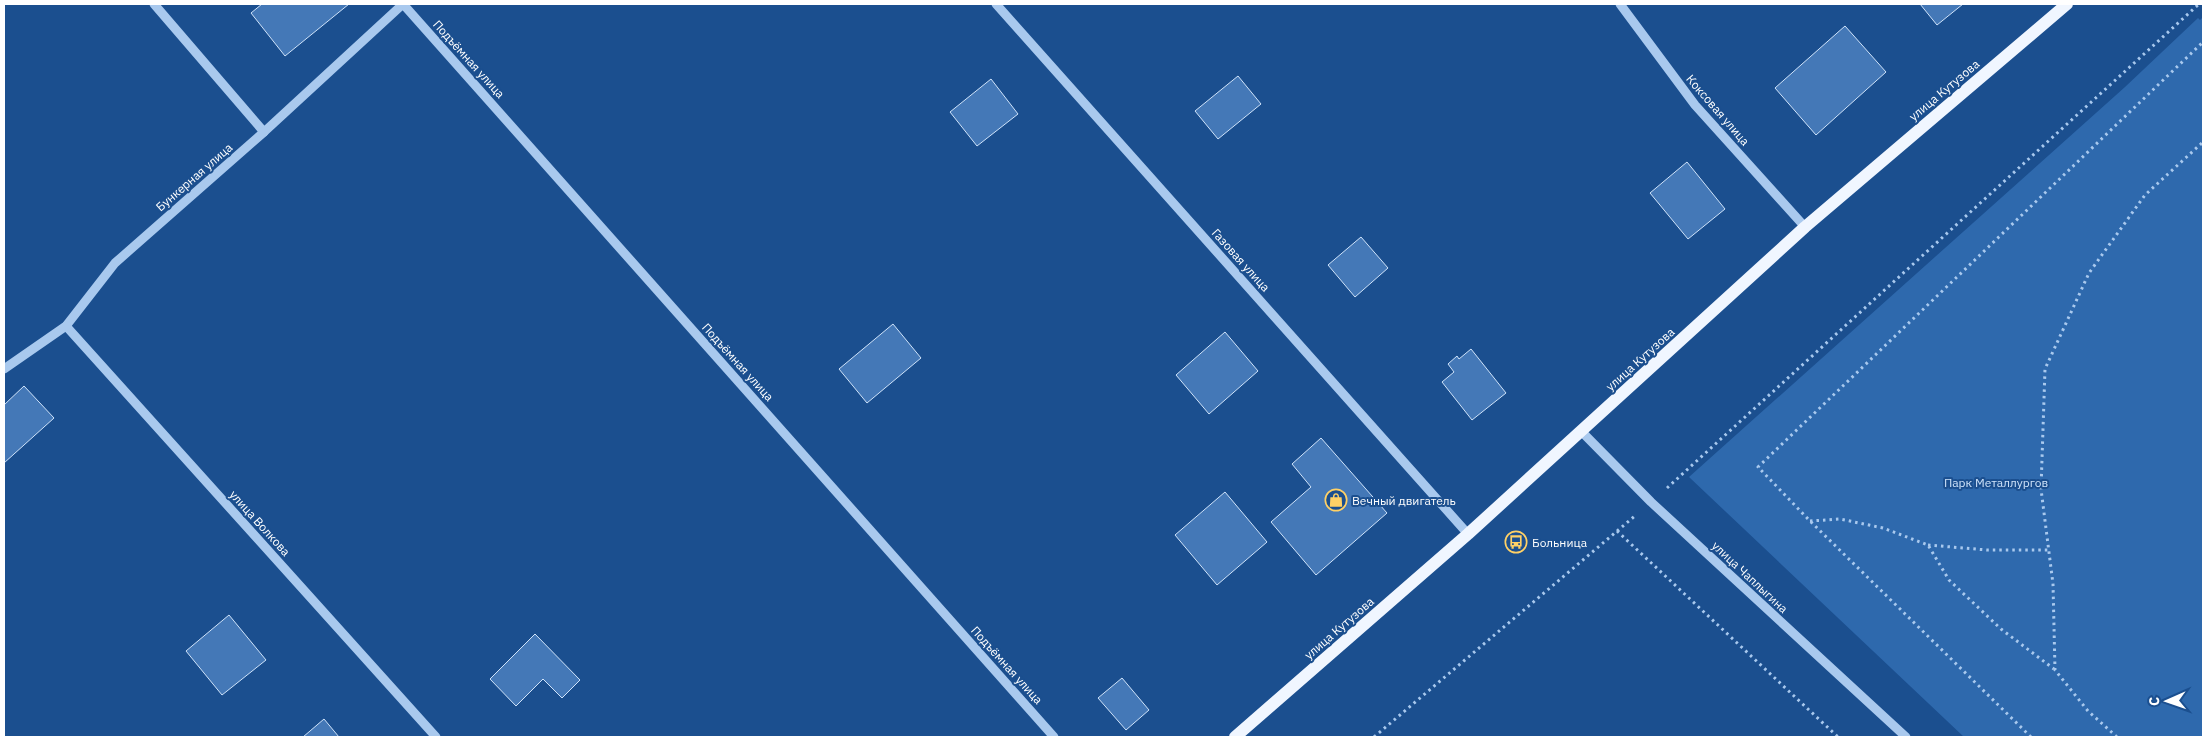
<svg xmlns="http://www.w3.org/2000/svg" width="2207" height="741" font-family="'IBM Plex Sans',sans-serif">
  <rect width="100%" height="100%" fill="#1b4f8f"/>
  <!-- green -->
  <path fill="#2e69ad" d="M2203,17v720h-239l-275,-260 436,-390 73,-69 2,2z"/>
  <!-- building -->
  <g fill="#4478b7" stroke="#cfe3fa">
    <path d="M262,4h87l-64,52 -34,-43z"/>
    <path d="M1920,4h43l-26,21z"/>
    <path d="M1845,26l41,46 -70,63 -41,-47z"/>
    <path d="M1238,76l23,28 -43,35 -23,-28z"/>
    <path d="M991,79l27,35 -41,32 -27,-34z"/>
    <path d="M1687,162l38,47 -37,30 -38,-46z"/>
    <path d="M1361,237l27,31 -33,29 -27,-32z"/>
    <path d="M893,324l28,34 -54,45 -28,-34z"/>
    <path d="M1225,332l33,39 -49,43 -33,-39z"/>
    <path d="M1471,349l35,44 -34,27 -30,-38 12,-10 -6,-8 9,-8 2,3z"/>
    <path d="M24,386l30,32 -50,45v-58z"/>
    <path d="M1321,438l66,75 -71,62 -45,-53 40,-35 -19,-23z"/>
    <path d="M1225,492l42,50 -50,43 -42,-50z"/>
    <path d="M229,615l37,45 -44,35 -36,-44z"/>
    <path d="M535,634l45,46 -18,18 -19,-19 -27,27 -26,-27z"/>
    <path d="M1122,678l27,32 -23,20 -28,-32z"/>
    <path d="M324,719l15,18h-36z"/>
  </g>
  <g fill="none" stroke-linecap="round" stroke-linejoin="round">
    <!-- path -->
    <g stroke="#a9c9ee" stroke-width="3" stroke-dasharray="2.5 4" stroke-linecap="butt">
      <path d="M1667,488l532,-484"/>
      <path d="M1810,521l30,-2 43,9 45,17 21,35 52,49 53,40"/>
      <path d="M1617,531l221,206"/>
      <path d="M1928,545l59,5h61"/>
      <path d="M1374,737l262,-222"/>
      <path d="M2031,737l-221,-216 -52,-54 445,-425"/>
      <path d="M2117,737l-29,-26 -33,-41 -2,-86 -12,-95 4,-120 44,-96 56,-78 58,-53"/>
    </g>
    <!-- minor -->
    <g stroke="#a9c9ee" stroke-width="9">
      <path d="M154,4l110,128"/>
      <path d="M996,4l472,530"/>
      <path d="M1620,4l75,101 110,122"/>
      <path d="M66,326l370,411"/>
      <path d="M4,369l62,-43 49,-63 149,-131 139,-128 651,733"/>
      <path d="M1581,431l70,71 255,235"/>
    </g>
    <!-- major -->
    <path stroke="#f0f6ff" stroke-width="12" d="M1235,737l233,-203 337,-307 262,-223"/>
  </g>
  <!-- icons -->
  <defs>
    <g id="shop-ring" transform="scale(1.125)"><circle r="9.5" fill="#1b4f8f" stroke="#ffd166" stroke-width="1.5"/><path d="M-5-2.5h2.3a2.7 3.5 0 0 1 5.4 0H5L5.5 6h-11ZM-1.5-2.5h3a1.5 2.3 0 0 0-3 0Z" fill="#ffd166"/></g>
    <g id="bus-ring" transform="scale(1.125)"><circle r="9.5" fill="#1b4f8f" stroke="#ffd166" stroke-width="1.5"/><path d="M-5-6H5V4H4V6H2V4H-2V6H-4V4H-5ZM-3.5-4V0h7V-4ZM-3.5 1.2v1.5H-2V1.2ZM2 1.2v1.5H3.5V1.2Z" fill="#ffd166"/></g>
  </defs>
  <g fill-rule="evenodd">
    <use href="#shop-ring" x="1336" y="500"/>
    <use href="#bus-ring" x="1516" y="542"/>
  </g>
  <g text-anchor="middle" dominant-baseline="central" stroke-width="4" stroke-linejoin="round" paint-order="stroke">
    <!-- street labels -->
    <g font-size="12" fill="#fff" stroke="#1b4f8f">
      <text transform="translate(469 59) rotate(48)">Подъёмная улица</text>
      <text transform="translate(1944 90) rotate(-40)">улица Кутузова</text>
      <text transform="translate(1718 110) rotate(49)">Коксовая улица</text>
      <text transform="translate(194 177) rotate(-41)">Бункерная улица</text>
      <text transform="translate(1241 260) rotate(48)">Газовая улица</text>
      <text transform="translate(1640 359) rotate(-42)">улица Кутузова</text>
      <text transform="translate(738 362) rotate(48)">Подъёмная улица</text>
      <text transform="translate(260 523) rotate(48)">улица Волкова</text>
      <text transform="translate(1750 577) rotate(43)">улица Чаплыгина</text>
      <text transform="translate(1339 628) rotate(-41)">улица Кутузова</text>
      <text transform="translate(1007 665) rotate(48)">Подъёмная улица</text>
    </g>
    <!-- park labels -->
    <g font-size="12" fill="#cfe3fa" stroke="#1b4f8f">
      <text x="1996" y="482">Парк Металлургов</text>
    </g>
    <!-- poi labels -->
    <g font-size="12" fill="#fff" stroke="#1b4f8f" text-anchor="start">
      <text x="1352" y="500">Вечный двигатель</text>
      <text x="1532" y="542">Больница</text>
    </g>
  </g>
  <!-- border -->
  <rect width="2207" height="741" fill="none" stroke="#ffffff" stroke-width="10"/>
  <!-- north arrow -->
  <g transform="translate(2167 701) rotate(268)" stroke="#1b4f8f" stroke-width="4" paint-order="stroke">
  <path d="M0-4L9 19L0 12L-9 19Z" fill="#ffffff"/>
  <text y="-8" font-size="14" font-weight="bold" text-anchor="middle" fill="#ffffff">С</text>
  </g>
</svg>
